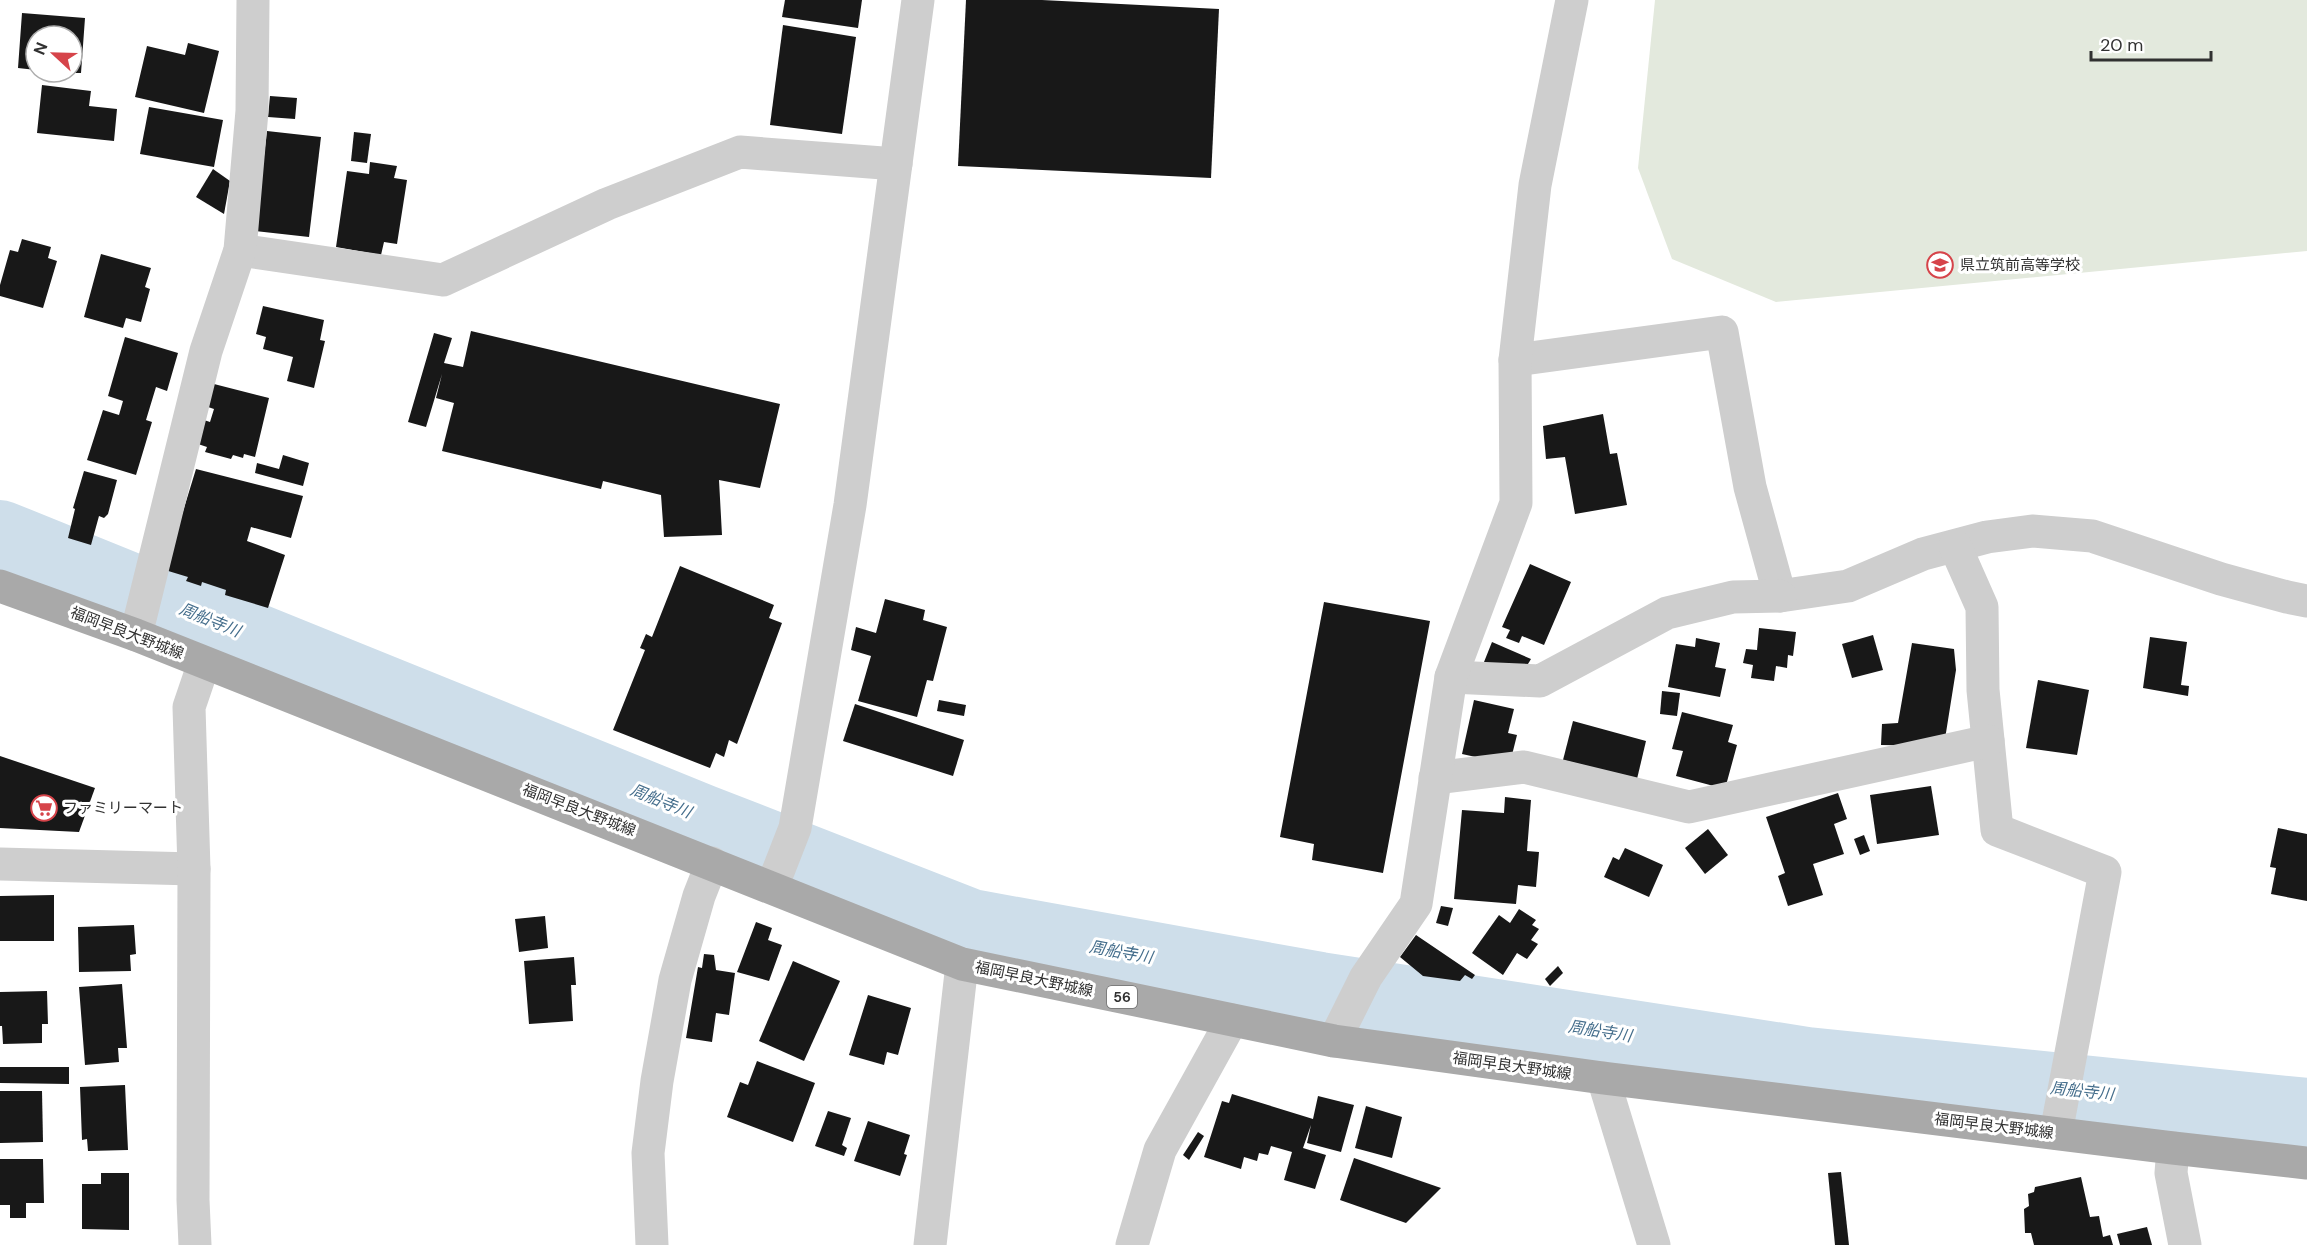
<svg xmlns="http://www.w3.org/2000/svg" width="2307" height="1245" font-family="'DM Sans','Noto Sans JP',sans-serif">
  <rect width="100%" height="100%" fill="#fff"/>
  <!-- green -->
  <path fill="#e3e9dd" d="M1655,0h652v251l-531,51 -104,-43 -34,-91z"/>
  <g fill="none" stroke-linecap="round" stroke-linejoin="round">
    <!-- river -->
    <path stroke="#cedeea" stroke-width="72" d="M0,536l702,284 269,105 349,63 487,75 500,51"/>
  </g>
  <!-- building -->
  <g fill="#181818">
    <path d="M785,0h77l-4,28 -76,-11z"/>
    <path d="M966,0h76l177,9 -8,169 -253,-12z"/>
    <path d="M22,13l63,5 -4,55h-9v-37h-36v34l-18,-2z"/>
    <path d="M783,25l73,12 -14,97 -72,-9z"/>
    <path d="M188,43l31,8 -15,62 -69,-16 12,-51 38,9z"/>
    <path d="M42,85l49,6 -2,15 28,3 -3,32 -77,-8z"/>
    <path d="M270,96l27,2 -2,21 -27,-2z"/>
    <path d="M149,107l74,13 -9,47 -74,-13z"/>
    <path d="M267,131l54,6 -12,100 -54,-6z"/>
    <path d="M354,132l17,2 -4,29 -16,-2z"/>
    <path d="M370,162l27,4 -3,12 13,2 -10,64 -13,-2 -3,13 -45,-8 11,-76 22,3z"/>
    <path d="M213,169l17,12 -6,33 -28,-17z"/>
    <path d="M22,239l29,8 -3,11 9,3 -14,47 -43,-12v-11l10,-35 8,2z"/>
    <path d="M101,254l50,14 -6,19 5,2 -9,33 -15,-4 -3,10 -39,-11z"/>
    <path d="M263,306l61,14 -4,20 5,1 -11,47 -27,-7 6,-24 -30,-8 3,-12 -10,-3z"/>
    <path d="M471,331l309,73 -20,84 -41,-8 3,55 -58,2 -3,-42 -58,-14 -2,8 -159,-38 12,-48 -18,-5 6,-24 -16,53 -18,-5 26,-89 18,5 -8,25 19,4z"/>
    <path d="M125,337l53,16 -11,38 -11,-4 -10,33 6,2 -16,53 -49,-15 16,-50 16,5 4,-14 -15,-5z"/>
    <path d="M214,384l55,14 -14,59 -11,-3 -1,4 -10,-3 -2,4 -26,-7 2,-5 -9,-3 6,-24 6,2 4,-13 -6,-2z"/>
    <path d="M1603,414l7,40 7,-1 10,52 -52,9 -10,-57 -19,2 -3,-33z"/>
    <path d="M283,455l26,8 -6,23 -48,-13 2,-10 22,6z"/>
    <path d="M196,469l107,27 -12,42 -40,-11 -4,14 38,14 -17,53 -43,-13 1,-5 -24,-8 -1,4 -15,-5 2,-4 -23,-7z"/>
    <path d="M84,471l33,9 -9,34 -4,4 -5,-2 -8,29 -23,-7 7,-29 -2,-1z"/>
    <path d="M1530,564l41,18 -27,63 -22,-9 -3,7 -13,-5 4,-8 -8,-3z"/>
    <path d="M680,566l94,39 -5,13 13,5 -45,121 -8,-4 -5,17 -8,-4 -6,15 -97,-38 32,-80 -5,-2 6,-14 6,3z"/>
    <path d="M885,599l40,11 -2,10 24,7 -14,54 -6,-1 -10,37 -59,-16 13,-45 -20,-6 5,-23 20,6z"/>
    <path d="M1324,602l106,19 -47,252 -71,-13 2,-16 -34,-7z"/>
    <path d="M1759,628l37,4 -3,24 -5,-1 -1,13 -11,-2 -2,15 -23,-3 2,-13 -10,-2 3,-14 11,1z"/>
    <path d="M1873,635l10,35 -31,8 -10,-34z"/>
    <path d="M2150,637l37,5 -6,43 8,1 -1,10 -45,-8z"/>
    <path d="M1696,638l24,5 -5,24 11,2 -6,28 -52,-10 8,-43 19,3z"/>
    <path d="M1492,642l39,17 -8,13 -41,-5z"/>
    <path d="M1912,643l42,6 2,21 -11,69 -7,7 -57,-1 1,-21 16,-1z"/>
    <path d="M2038,680l51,10 -12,65 -51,-7z"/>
    <path d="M1662,691l18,2 -3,23 -17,-2z"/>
    <path d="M939,700l27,5 -2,11 -27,-5z"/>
    <path d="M1474,700l40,9 -6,24 9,2 -5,20 -9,8 -41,-9z"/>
    <path d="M855,704l109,36 -11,36 -110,-35z"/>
    <path d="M1682,712l51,13 -5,17 9,3 -12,44 -49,-13 7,-25 -11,-2z"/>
    <path d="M1573,721l73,20 -9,38 -74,-19z"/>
    <path d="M0,756l95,32 -16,44 -79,-4z"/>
    <path d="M1931,786l8,49 -62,9 -7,-49z"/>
    <path d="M1838,793l9,26 -13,5 10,30 -31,10 10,31 -35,11 -10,-30 7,-3 -19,-56z"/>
    <path d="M1505,797l26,3 -4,51 12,1 -3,35 -18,-2 -2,19 -62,-5 8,-89 42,3z"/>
    <path d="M2278,828l29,6v67l-36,-7 5,-26 -6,-1z"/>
    <path d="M1708,829l20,26 -23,19 -20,-26z"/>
    <path d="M1864,835l6,16 -10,4 -6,-16z"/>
    <path d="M1625,848l38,17 -14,32 -45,-20 9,-20 6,3z"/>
    <path d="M54,895v46h-54v-45z"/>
    <path d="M1441,906l12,2 -5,18 -12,-3z"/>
    <path d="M1519,909l17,11 -4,5 7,4 -8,11 7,4 -11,15 -10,-6 -14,22 -31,-22 27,-38 11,8z"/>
    <path d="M545,916l3,32 -29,4 -4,-33z"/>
    <path d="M756,922l16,6 -4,12 14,5 -13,36 -32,-9z"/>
    <path d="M134,925l2,29 -6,1 1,16 -52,1 -1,-45z"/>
    <path d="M1416,935l59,40 -3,4 -7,-4 -5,6 -37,-5 -23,-19z"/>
    <path d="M704,954l10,1 2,15 19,3 -6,42 -13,-2 -4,29 -26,-4 12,-71 4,1z"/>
    <path d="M574,957l2,28h-5l2,36 -44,3 -5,-63z"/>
    <path d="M793,961l47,20 -36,80 -45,-20z"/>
    <path d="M1558,966l5,7 -13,13 -5,-7z"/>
    <path d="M122,984l5,64h-9l1,14 -34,3 -6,-78z"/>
    <path d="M47,991l1,33h-6v19l-39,1 -1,-18h-2v-34z"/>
    <path d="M868,995l43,13 -13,47 -11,-3 -3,13 -35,-10z"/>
    <path d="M757,1061l58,22 -22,59 -66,-25 13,-35 8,3z"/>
    <path d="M0,1067h69v17l-69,-1z"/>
    <path d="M125,1085l3,65 -40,1 -1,-12 -5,1 -2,-53z"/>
    <path d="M0,1091h42l1,51 -43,1z"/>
    <path d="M1232,1094l81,25 5,-23 36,9 -13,47 -34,-9 4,-18 -8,23 23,7 -11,34 -31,-9 8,-28 -21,-6 -3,9 -9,-2 -2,8 -13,-4 -3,12 -37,-12 18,-56 7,2z"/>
    <path d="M1366,1106l36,11 -10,41 -37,-10z"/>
    <path d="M828,1111l23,7 -9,27 5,3 -3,8 -29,-10z"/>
    <path d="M868,1121l42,14 -6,19 3,1 -7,21 -46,-15z"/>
    <path d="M1198,1132l6,4 -15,24 -6,-5z"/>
    <path d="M1354,1158l87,30 -35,35 -66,-23z"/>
    <path d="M0,1159h43l1,44h-18v15h-16v-13h-10z"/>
    <path d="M1841,1172l8,73h-14l-7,-72z"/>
    <path d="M101,1173h28v57l-47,-1v-45h19z"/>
    <path d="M2081,1177l9,40 9,-1 4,21 7,-2 3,10h-79l-3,-12h-6l-1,-24 5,-3 -1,-12 6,-2 1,-5z"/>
    <path d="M2147,1227l5,18h-32l-3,-11z"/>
  </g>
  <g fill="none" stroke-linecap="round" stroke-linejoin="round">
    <!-- minor -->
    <g stroke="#cecece" stroke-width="33">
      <path d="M240,250l203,30 164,-76 133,-52 156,12"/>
      <path d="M1515,360l207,-28 28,155 30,109 68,-10 75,-32 64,-17 45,-6 60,5 129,43 66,18 20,4"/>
      <path d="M1955,546l27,61 1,83 14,140 108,42 -49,261"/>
      <path d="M136,635l70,-284 34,-101 12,-139 1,-111"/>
      <path d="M1451,677l89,4 127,-68 66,-16 47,-1"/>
      <path d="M1435,778l89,-11 165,40 299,-66"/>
      <path d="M0,864l194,5"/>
      <path d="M772,887l23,-59 55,-323 68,-505"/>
      <path d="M1334,1041l32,-64 50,-73 35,-227 65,-174 -1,-143 20,-175 37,-185"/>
      <path d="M1603,1078l51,167"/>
      <path d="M2173,1148l-2,25 14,72"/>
      <path d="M195,1245l-2,-45 1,-331 -5,-162 15,-44"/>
      <path d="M652,1245l-4,-92 9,-72 18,-101 24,-84 13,-33"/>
      <path d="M930,1245l32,-281"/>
      <path d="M1132,1245l28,-95 72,-130"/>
    </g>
    <!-- primary -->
    <path stroke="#a9a9a9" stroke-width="33" d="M0,586l136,49 826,329 372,77 269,37 570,70 134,15"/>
  </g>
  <!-- icons -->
  <defs>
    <g id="school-ring" transform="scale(1.35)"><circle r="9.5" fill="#fff" stroke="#d6444a" stroke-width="1.5"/><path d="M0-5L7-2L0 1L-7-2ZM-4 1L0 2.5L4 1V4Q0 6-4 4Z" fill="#d6444a"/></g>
    <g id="supermarket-ring" transform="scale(1.35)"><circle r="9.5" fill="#fff" stroke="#d6444a" stroke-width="1.5"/><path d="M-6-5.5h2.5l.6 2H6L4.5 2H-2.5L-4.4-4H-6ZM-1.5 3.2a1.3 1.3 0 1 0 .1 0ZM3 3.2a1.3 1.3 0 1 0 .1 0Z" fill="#d6444a"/></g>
  </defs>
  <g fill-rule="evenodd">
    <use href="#school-ring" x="1940" y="265"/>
    <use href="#supermarket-ring" x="44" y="808"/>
  </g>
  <g text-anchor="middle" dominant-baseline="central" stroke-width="6" stroke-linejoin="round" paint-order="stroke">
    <!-- shield labels -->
    <rect fill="#fff" stroke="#6f6f6f" stroke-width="1.5" x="1107" y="986" width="30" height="22" rx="4.5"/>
    <g font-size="14" font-weight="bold" fill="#313131">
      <text x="1122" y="997">56</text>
    </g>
    <!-- poi labels -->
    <g font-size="15" fill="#313131" stroke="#fff" text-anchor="start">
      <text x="1960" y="265">県立筑前高等学校</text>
      <text x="63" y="808">ファミリーマート</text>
    </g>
    <!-- street labels -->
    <g font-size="15" fill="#313131" stroke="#fff">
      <text transform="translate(127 633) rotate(21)">福岡早良大野城線</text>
      <text transform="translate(579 810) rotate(21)">福岡早良大野城線</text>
      <text transform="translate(1034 979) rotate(12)">福岡早良大野城線</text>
      <text transform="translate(1512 1066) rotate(8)">福岡早良大野城線</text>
      <text transform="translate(1994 1126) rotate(7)">福岡早良大野城線</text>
    </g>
    <!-- water labels -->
    <g font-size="16" font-style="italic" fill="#456e8c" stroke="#fff">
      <text transform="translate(210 620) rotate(22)">周船寺川</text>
      <text transform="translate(661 801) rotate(22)">周船寺川</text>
      <text transform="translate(1121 952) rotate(10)">周船寺川</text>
      <text transform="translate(1600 1031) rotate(9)">周船寺川</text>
      <text transform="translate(2082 1091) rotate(6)">周船寺川</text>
    </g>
  </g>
  <!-- north arrow -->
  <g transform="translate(54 54) rotate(292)"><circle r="28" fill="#ffffff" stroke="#adadad" stroke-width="1.5"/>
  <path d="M0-4.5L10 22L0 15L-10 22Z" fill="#d6444a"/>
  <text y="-9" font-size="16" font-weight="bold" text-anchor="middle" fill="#313131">N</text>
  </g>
  <!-- scale -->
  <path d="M2091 51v9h120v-9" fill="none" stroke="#313131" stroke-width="3"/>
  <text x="2100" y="51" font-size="18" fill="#313131" stroke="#ffffff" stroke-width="4.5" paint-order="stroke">20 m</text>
</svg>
